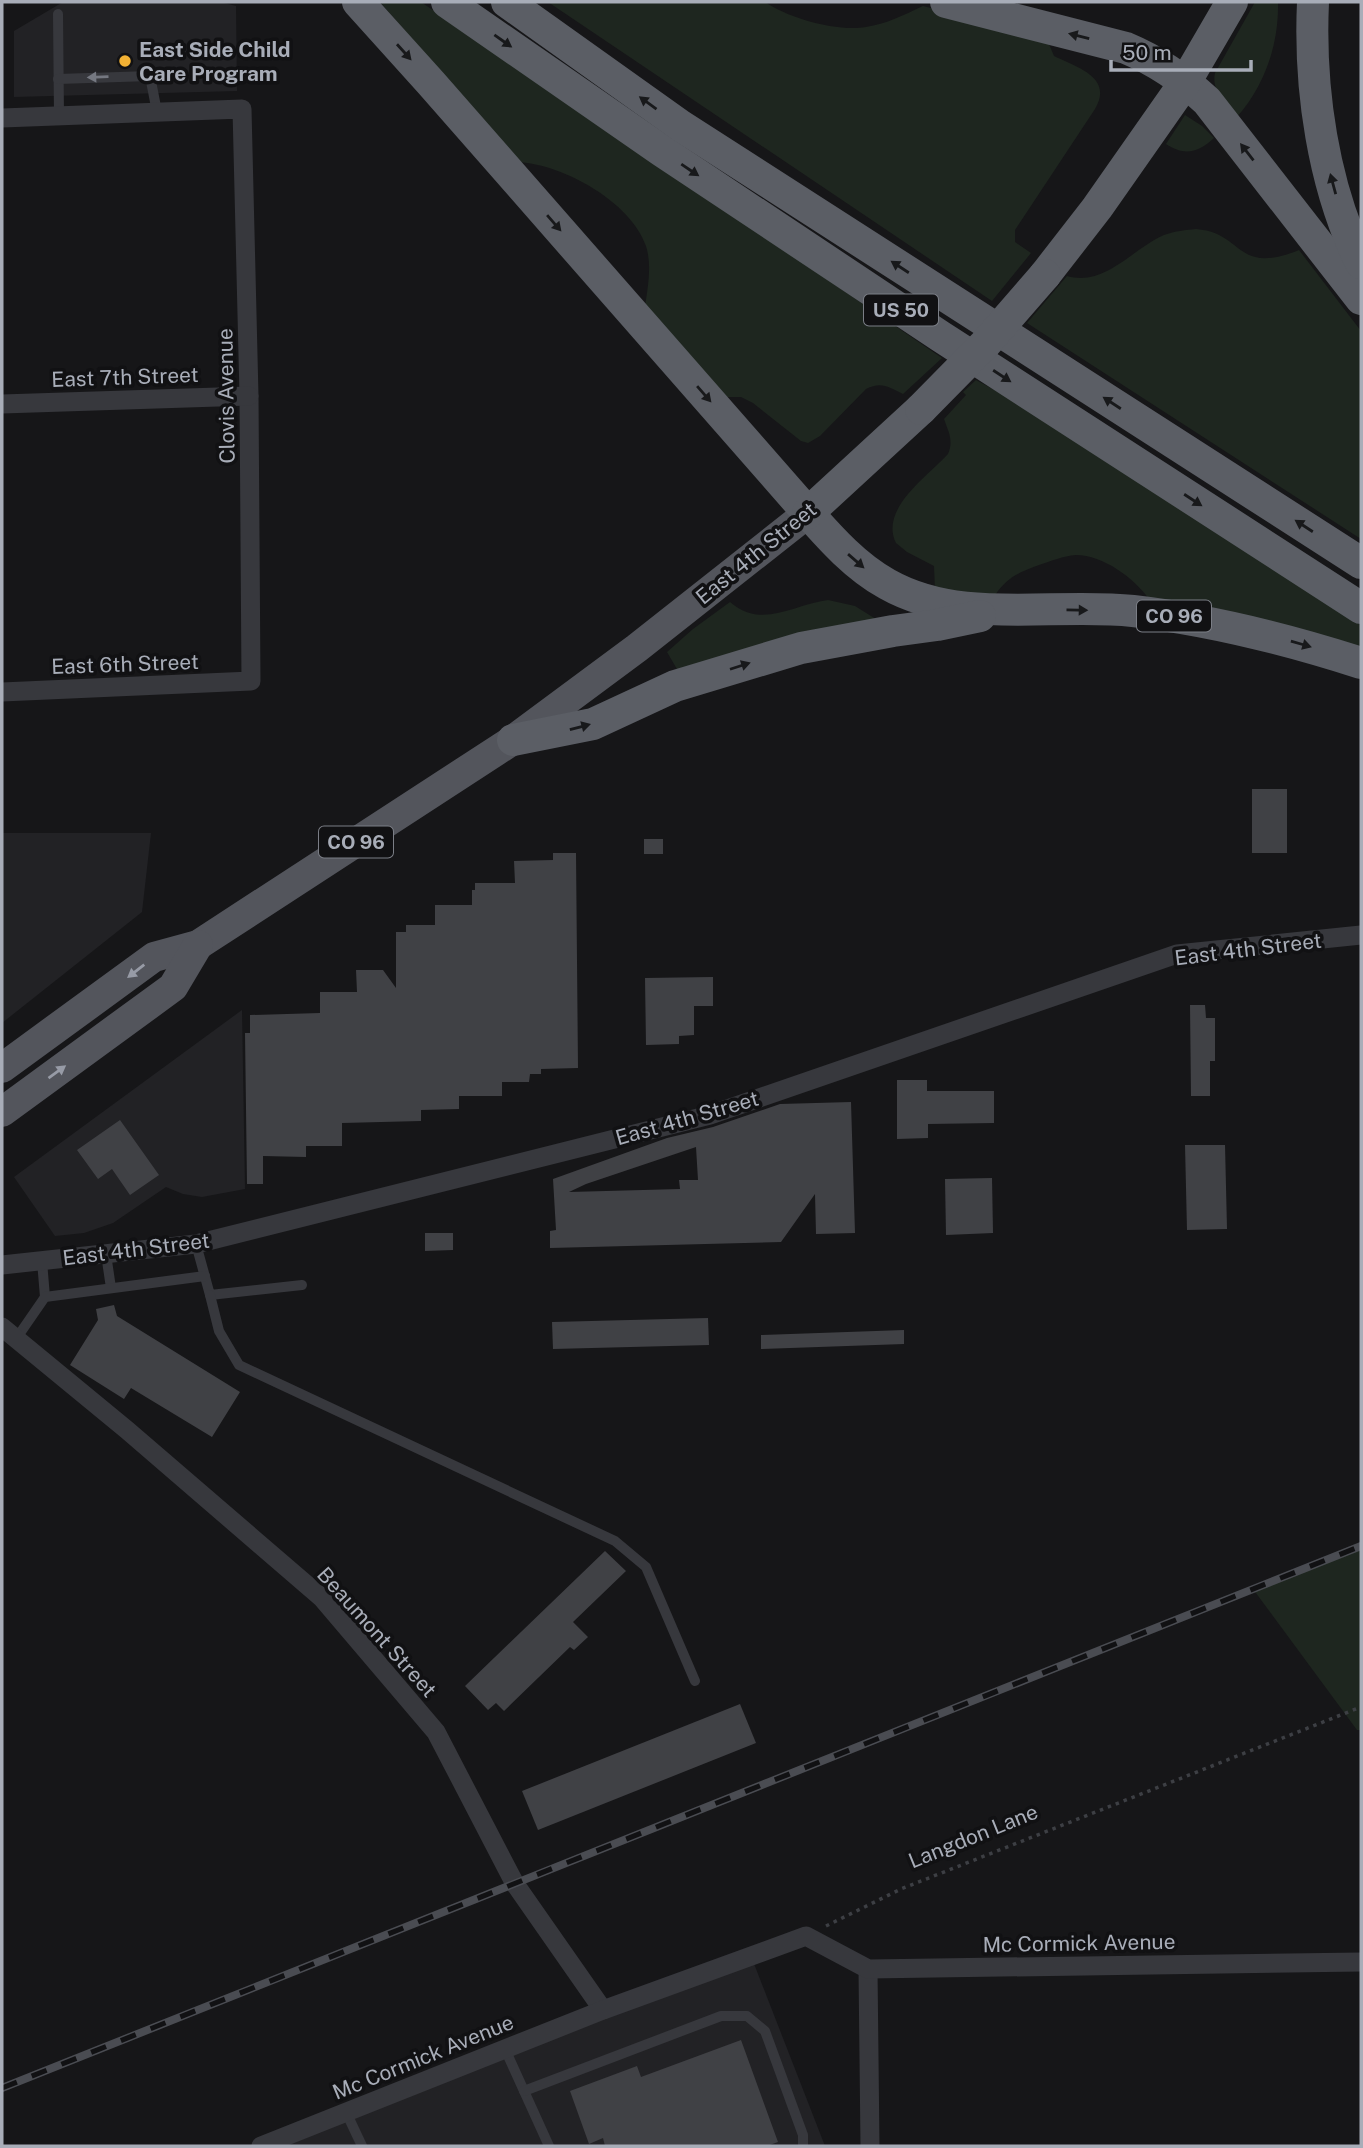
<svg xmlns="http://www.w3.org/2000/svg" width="1363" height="2148" font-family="'Public Sans',sans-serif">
  <rect width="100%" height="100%" fill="#161618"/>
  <!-- built -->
  <g fill="#222225">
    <path d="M63,2h158l15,4 1,85 -223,6v-66z"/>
    <path d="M2,833h149l-9,79 -140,111z"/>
    <path d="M242,1010l3,179 -43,8 -19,-3 -17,-7 -53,36 -29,10 -29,3 -41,-59z"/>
    <path d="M751,1956l74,190h-564z"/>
  </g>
  <!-- green -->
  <g fill="#1e261f">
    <path d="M380,2h41l521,356 -39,36c-14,-7 -22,-13 -37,-5l-46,47 -12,7 -7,-2 -48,-38 -12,-6h-14l-82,-91c3,-19 7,-41 1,-60 -15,-44 -82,-81 -127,-84z"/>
    <path d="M548,2h217c23,16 72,30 101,25 20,-3 38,-12 57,-21l123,31 8,19c22,11 60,21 41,53l-80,121v12l16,11 -39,48z"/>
    <path d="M1255,2h23c1,42 -13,83 -41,115 -11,-14 -26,-26 -22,-44z"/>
    <path d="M1185,115l17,11 12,12c-16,15 -30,18 -48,6z"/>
    <path d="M1196,229c49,4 39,47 103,21l62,81v208l-334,-216 40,-47c38,11 65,-27 97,-41 11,-4 22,-5 32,-6z"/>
    <path d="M976,380l24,13 361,232v26l-212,-52c-15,-21 -46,-44 -73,-44 -13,1 -25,6 -37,10 -21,8 -30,11 -44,30l-60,-5 -1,-24 -27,-14 -11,-9c-17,-34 32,-67 52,-89 6,-14 0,-23 -4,-35l22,-24 -3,-3z"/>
    <path d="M828,600l27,6 24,15 -198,55 -14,-24 26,-23 37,-27c32,28 64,2 98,-2z"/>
    <path d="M1361,1546v184h-4l-104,-141z"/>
  </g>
  <!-- building -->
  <g fill="#404145" fill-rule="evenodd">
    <rect x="1252" y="789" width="35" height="64"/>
    <rect x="644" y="839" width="19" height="15"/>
    <path d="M553,853h23l2,215 -37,1v5h-11l-1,8h-27v14h-43v13l-38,1v11l-79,2v23h-36v11l-43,-1v28h-16l-2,-151h5v-18l70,-2v-21h37l-1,-22h27l13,18v-56h10v-7h29v-20h37v-15h3v-7h40l-1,-22 39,-1z"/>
    <path d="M713,977v29h-19v29l-15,1v8l-33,1 -1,-67z"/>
    <path d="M1190,1005h15l1,13h9v43h-5v35h-19z"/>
    <path d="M897,1080h30v11h67v32l-66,1v14l-31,1z"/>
    <path d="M851,1102l4,131 -39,1 -1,-40 -34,48 -231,6v-17l6,-1 -3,-51 114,-41 46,-11 67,-23zM696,1147l2,33h-19l1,9 -111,3 17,-8z"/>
    <path d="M120,1120l39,55 -29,20 -18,-26 -14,10 -21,-29z"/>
    <path d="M1185,1145h40l2,84 -40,1z"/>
    <path d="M992,1178l1,55 -47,2 -1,-56z"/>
    <path d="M425,1233h28v17l-28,1z"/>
    <path d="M114,1305l3,11 123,76 -28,45 -81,-49 -7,11 -54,-34 28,-45 -2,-11z"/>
    <path d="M708,1318l1,27 -156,4 -1,-27z"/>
    <path d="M904,1330v14l-143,5v-14z"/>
    <path d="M605,1551l21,20 -53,51 15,15 -14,13 -4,-3 -66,64 -8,-8 -8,7 -23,-24z"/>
    <path d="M740,1704l16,39 -218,87 -16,-39z"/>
    <path d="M741,2040l37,102 -11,4h-162l-2,-8 -14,6 -19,-53 67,-25 4,11z"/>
  </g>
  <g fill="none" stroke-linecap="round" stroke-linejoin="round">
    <!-- path -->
    <path stroke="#3d3f44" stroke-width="3.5" stroke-dasharray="3.5 5" stroke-linecap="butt" d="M826,1926l75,-37 460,-182"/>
    <!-- service -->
    <g stroke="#37383d" stroke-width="10">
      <path d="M58,14l1,102"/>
      <path d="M58,79l92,-3 7,36"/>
      <path d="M196,1244l14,51 92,-10"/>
      <path d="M106,1254l5,34"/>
      <path d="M42,1261l3,36"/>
      <path d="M210,1295l9,36 20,34 376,176 31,26 49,114"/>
      <path d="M16,1339l29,-42 160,-21"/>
      <path d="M505,2049l44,97"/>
      <path d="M524,2091l197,-75h26l18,15 38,104v11"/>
      <path d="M346,2112l16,34"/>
    </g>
    <!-- minor -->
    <g stroke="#37383d" stroke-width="19">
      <path d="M2,118l240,-9 7,287 2,285 -249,11"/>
      <path d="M2,404l247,-8"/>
      <path d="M2,1265l194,-21 514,-129 467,-161 184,-19"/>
      <path d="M2,1327l125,103 195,168 114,134 79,152 88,126"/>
      <path d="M868,1969l2,177"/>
      <path d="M261,2146l342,-136 203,-74 62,33 493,-7"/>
    </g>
    <!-- primary -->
    <g stroke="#53555c" stroke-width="30">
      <path d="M2,1068l152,-111 44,-12 315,-205 124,-92 171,-135"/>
      <path d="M2,1112l171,-125 25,-42"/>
    </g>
    <!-- trunk -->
    <g stroke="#5b5e65" stroke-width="32">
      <path d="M358,2l73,81 377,430c23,26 48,54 79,71 74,42 166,18 246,27 79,9 153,28 228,52"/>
      <path d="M447,2l215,149 278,185 421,272"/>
      <path d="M507,2l174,124 680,437"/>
      <path d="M946,2l180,46c31,13 56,30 81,53l154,198"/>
      <path d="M1313,2c-4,87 10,183 48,261"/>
      <path d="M1045,275l52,-67 89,-127 46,-79"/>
      <path d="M808,513l113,-104"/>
      <path d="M513,740l80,-16 82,-38 126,-38 92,-17 44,-6 43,-9"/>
    </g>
    <!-- rail casing -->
    <g stroke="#4a4c52" stroke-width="8">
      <path id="rail" d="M2,2088l1359,-542"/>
    </g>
    <!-- rail -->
    <use href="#rail" stroke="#111113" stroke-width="5" stroke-dasharray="16" stroke-linecap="butt"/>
    <!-- trunk-bridge -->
    <path stroke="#5b5e65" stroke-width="32" d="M921,409l65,-66 59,-68"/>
  </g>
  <!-- one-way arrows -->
  <defs><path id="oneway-solid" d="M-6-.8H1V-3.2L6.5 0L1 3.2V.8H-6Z" transform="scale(1.75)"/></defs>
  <g fill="#18191b">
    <use href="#oneway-solid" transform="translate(1079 36) rotate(-166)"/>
    <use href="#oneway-solid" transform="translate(503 41) rotate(35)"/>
    <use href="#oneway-solid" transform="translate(404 52) rotate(48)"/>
    <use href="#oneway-solid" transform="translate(648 103) rotate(-144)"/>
    <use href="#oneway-solid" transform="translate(1247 152) rotate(-128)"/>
    <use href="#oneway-solid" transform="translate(690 170) rotate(34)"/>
    <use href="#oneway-solid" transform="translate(1333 184) rotate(-105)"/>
    <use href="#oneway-solid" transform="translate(554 223) rotate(49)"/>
    <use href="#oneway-solid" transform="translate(900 267) rotate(-147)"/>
    <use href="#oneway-solid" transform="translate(1002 376) rotate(33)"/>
    <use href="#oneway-solid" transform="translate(704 394) rotate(49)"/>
    <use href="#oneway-solid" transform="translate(1112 403) rotate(-147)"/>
    <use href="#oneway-solid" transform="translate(1193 500) rotate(33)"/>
    <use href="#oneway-solid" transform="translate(1304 526) rotate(-147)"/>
    <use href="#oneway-solid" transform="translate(856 561) rotate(41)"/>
    <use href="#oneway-solid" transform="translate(1077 610) rotate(1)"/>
    <use href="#oneway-solid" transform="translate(1301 644) rotate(16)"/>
    <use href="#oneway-solid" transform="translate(740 666) rotate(-18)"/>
    <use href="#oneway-solid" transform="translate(580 727) rotate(-15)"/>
  </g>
  <use fill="#757881" href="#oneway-solid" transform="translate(98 77) rotate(178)"/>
  <g fill="#979ba6">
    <use href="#oneway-solid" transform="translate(136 971) rotate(142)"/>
    <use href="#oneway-solid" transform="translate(57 1072) rotate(-36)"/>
  </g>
  <!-- markers -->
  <circle fill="#f2b134" stroke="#111113" stroke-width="2.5" cx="125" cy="61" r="7"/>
  <g text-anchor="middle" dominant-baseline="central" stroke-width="7" stroke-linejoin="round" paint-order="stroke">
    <!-- shield labels -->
    <g fill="#111113" stroke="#7b7e86" stroke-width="2">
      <rect x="864" y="294.5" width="74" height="31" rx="5"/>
      <rect x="1137" y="600.5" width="74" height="31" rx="5"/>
      <rect x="319" y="826.5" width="74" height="31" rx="5"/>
    </g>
    <g font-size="19" font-weight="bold" fill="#a8adb8">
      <text x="901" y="310">US 50</text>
      <text x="1174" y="616">CO 96</text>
      <text x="356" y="842">CO 96</text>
    </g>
    <!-- poi labels -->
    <g font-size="21" font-weight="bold" fill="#a8adb8" stroke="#111113" text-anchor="start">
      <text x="139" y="49">East Side Child<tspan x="139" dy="24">Care Program</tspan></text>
    </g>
    <!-- street labels -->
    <g font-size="21" fill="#a8adb8" stroke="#111113">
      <text transform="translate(125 377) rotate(-2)">East 7th Street</text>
      <text transform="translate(226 396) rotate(-91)">Clovis Avenue</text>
      <text transform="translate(756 553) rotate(-39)">East 4th Street</text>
      <text transform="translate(125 664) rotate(-2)">East 6th Street</text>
      <text transform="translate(1248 949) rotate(-7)">East 4th Street</text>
      <text transform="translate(687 1118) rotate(-16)">East 4th Street</text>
      <text transform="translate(136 1249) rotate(-7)">East 4th Street</text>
      <text transform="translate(377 1632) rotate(48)">Beaumont Street</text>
      <text transform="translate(973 1836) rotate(-22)">Langdon Lane</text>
      <text transform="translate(1079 1943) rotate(-1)">Mc Cormick Avenue</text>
      <text transform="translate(423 2057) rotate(-22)">Mc Cormick Avenue</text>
    </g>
  </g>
  <!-- border -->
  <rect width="1363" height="2148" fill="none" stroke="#a8adb8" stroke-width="7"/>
  <!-- scale -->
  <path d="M1111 60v10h140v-10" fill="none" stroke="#a8adb8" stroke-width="3.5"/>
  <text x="1122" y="60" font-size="21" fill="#a8adb8" stroke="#111113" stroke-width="5" paint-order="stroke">50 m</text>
</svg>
